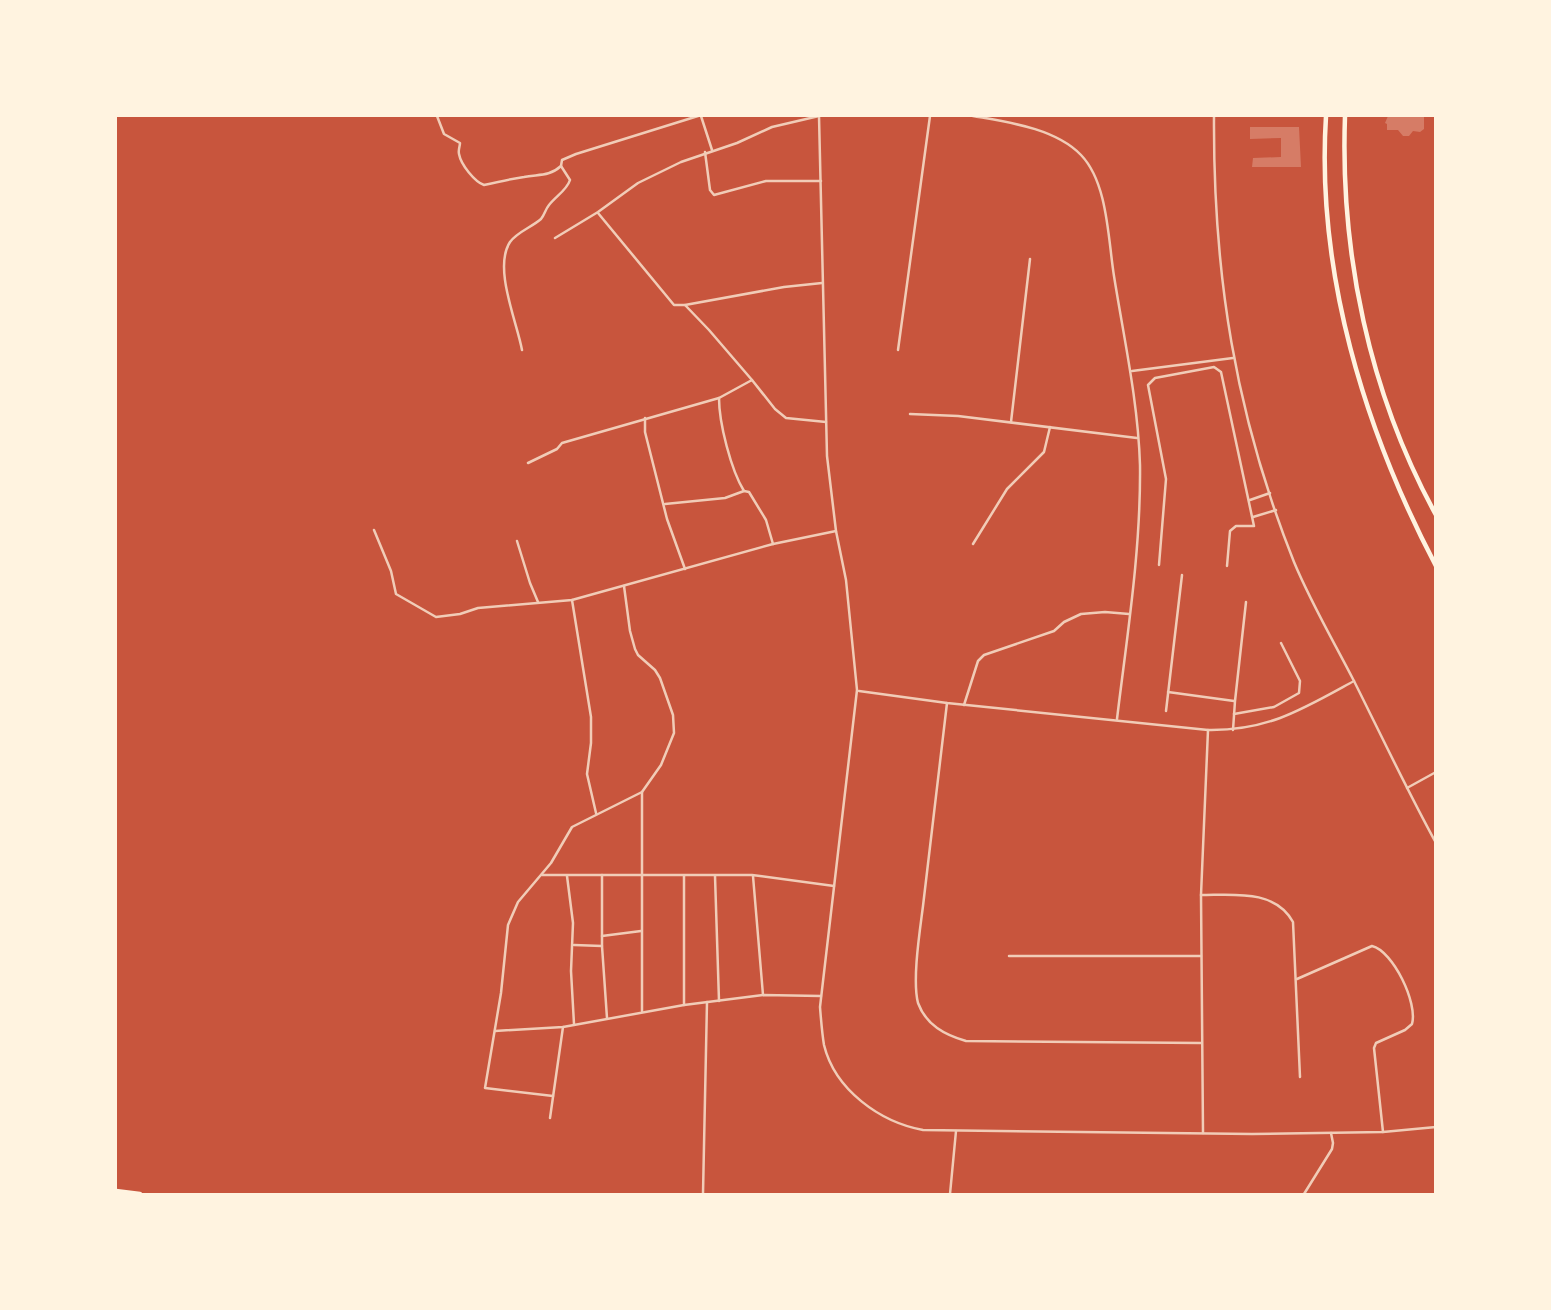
<svg xmlns="http://www.w3.org/2000/svg" width="1551" height="1310" font-family="Karla,sans-serif">
  <rect width="100%" height="100%" fill="#c8553d"/>
  <!-- building -->
  <g fill="#d67c66">
    <path d="M1388,116h36v13l-4,3 -7,-1 -4,5h-6l-5,-6h-11v-6l-2,-1z"/>
    <path d="M1250,127h49l2,40h-49l1,-9 28,-1v-19l-31,1z"/>
  </g>
  <g fill="none" stroke-linecap="round" stroke-linejoin="round">
    <!-- minor -->
    <g stroke="#f1ccb7" stroke-width="2.5">
      <path d="M437,116l7,18 16,9c0,3 -2,7 -1,11 2,11 16,28 25,31 13,-3 26,-6 40,-8 14,-3 25,0 37,-11l1,-6 14,-6 122,-38"/>
      <path d="M701,116l11,34"/>
      <path d="M819,116l8,340 9,75 10,49 11,110 -37,317c1,13 2,26 4,38 11,45 56,77 99,85l329,4 131,-2 53,-5"/>
      <path d="M973,116c34,6 82,12 108,39 27,28 27,84 33,121 10,63 24,125 26,189 1,85 -13,171 -23,254"/>
      <path d="M1214,116c-1,158 21,298 80,446 17,41 40,80 60,119 27,54 53,109 82,162"/>
      <path d="M705,152l5,38 4,5 52,-14h55"/>
      <path d="M598,213l76,92h11l99,-18 38,-4"/>
      <path d="M555,238l43,-26 40,-29 43,-21 56,-19 35,-16 47,-11"/>
      <path d="M685,305l24,25 43,50"/>
      <path d="M522,350c-5,-28 -29,-82 -12,-108 7,-10 22,-15 31,-23 4,-5 4,-9 8,-14 7,-9 18,-15 21,-25l-9,-14"/>
      <path d="M898,350l32,-234"/>
      <path d="M1132,371l101,-13"/>
      <path d="M719,398c0,25 12,72 25,93l5,1 17,28 7,24"/>
      <path d="M910,414l48,2 179,22"/>
      <path d="M645,418v14l22,87 18,50"/>
      <path d="M1011,422l19,-163"/>
      <path d="M528,463l29,-14 5,-6 157,-45 33,-18 23,29 11,9 40,4"/>
      <path d="M1250,500l20,-7"/>
      <path d="M665,504l60,-6 19,-7"/>
      <path d="M1253,517l23,-7"/>
      <path d="M374,530l17,41 5,23 40,23 24,-3 18,-6 94,-8 201,-56 63,-13"/>
      <path d="M517,541l13,42 8,19"/>
      <path d="M973,544l34,-55 37,-37 6,-25"/>
      <path d="M1159,565l7,-86 -18,-94 7,-7 59,-11 7,5 33,154h-18l-6,5 -3,35"/>
      <path d="M572,600l19,117v26l-4,31 9,39"/>
      <path d="M859,691l88,12 261,27c60,1 95,-21 146,-49"/>
      <path d="M1168,692l66,9"/>
      <path d="M947,703c-8,68 -16,136 -24,203 -3,24 -11,74 -5,97 8,22 27,32 48,38l235,2"/>
      <path d="M964,705l14,-44 6,-6 70,-24 10,-9 17,-8 24,-2 24,2"/>
      <path d="M1166,711l16,-136"/>
      <path d="M1234,714l40,-7 25,-14 1,-12 -19,-38"/>
      <path d="M1233,730l2,-29 11,-99"/>
      <path d="M1407,788l29,-16"/>
      <path d="M542,875h210l82,11"/>
      <path d="M602,875v71l5,72"/>
      <path d="M567,876l6,47 -2,48 3,53"/>
      <path d="M684,876v129"/>
      <path d="M715,876l4,125"/>
      <path d="M753,876l10,119"/>
      <path d="M1201,895c32,0 74,-6 92,27l7,155"/>
      <path d="M602,936l39,-5"/>
      <path d="M574,945l28,1"/>
      <path d="M1009,956h192"/>
      <path d="M1297,979l75,-33c21,5 46,57 40,78l-7,6 -29,13 -2,5 9,84"/>
      <path d="M642,1011v-219"/>
      <path d="M495,1031l68,-4 121,-22 79,-10 58,1"/>
      <path d="M553,1096l-68,-8 16,-95 7,-68 10,-23 33,-39 21,-36 70,-35 19,-27 13,-32 -1,-18 -13,-37 -5,-8 -17,-15 -3,-6 -5,-18 -6,-45"/>
      <path d="M550,1118l13,-91"/>
      <path d="M1203,1133l-2,-238 7,-165"/>
      <path d="M703,1194l4,-192"/>
      <path d="M950,1194l6,-63"/>
      <path d="M1304,1194l28,-45 1,-6 -2,-10"/>
    </g>
    <!-- secondary -->
    <path stroke="#fff3e0" stroke-width="4.5" d="M116,1191l24,3"/>
    <!-- primary -->
    <g stroke="#fff3e0" stroke-width="4.5">
      <path d="M1326,116c-10,155 38,313 110,450"/>
      <path d="M1345,116c-5,137 24,277 91,399"/>
    </g>
  </g>
  <!-- border -->
  <rect width="1551" height="1310" fill="none" stroke="#fff3e0" stroke-width="234"/>
</svg>
